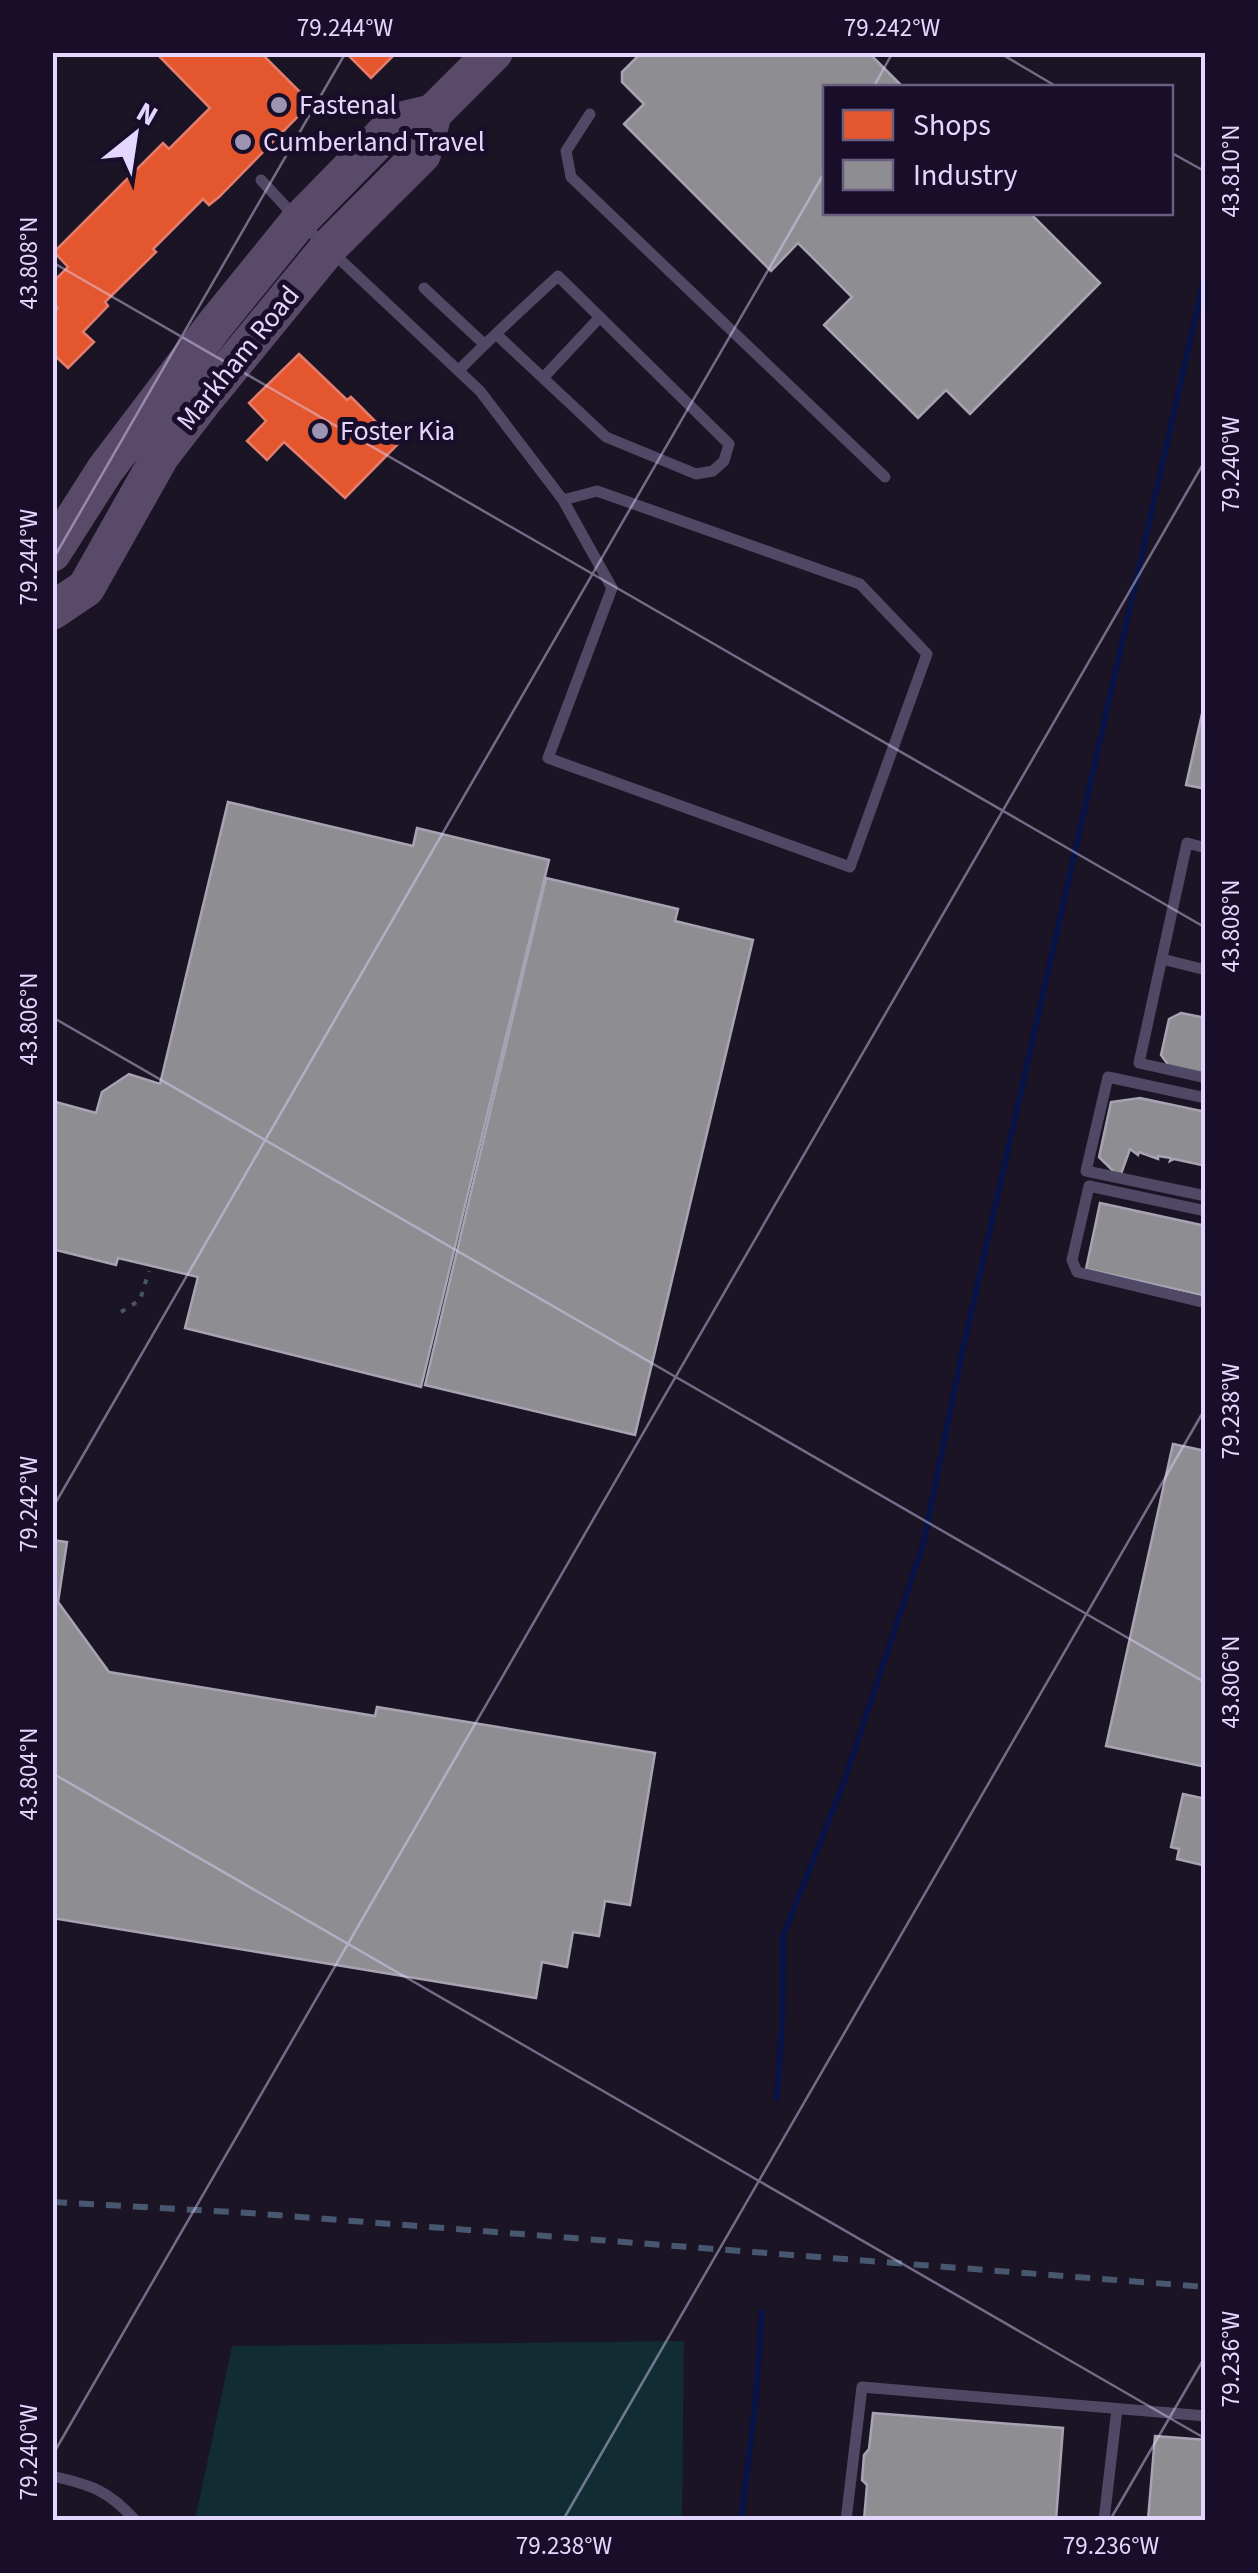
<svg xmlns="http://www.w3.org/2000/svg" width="1258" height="2573" font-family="'Source Sans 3',sans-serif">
  <rect width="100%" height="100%" fill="#1a1424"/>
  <!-- green -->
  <path fill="#122c33" d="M684,2341l-2,179h-487l37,-174z"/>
  <!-- shops -->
  <g fill="#e4572e" stroke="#e47d6d" stroke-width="2.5">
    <path d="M155,52h105l51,51 -92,94 -10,8 -6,-6 -50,50 3,3 -51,50 3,4 -25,26 11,10 -26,26 -16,-15v-39l6,-6 -6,-6v-19l16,-16 -14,-15 109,-109 6,6 41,-41z"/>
    <path d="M345,52h52l-26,26z"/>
    <path d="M299,354l48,46 4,-3 47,47 -53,54 -61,-56 -17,18 -20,-19 19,-20 -17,-18z"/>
  </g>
  <!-- industry -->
  <g fill="#8d8d92" stroke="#a7a3b3" stroke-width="2.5">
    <path d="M642,52h226l36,36h-78v124h203l71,71 -130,131 -24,-24 -28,28 -94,-93 28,-28 -54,-54 -27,28 -147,-147 20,-20 -22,-22v-10z"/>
    <path d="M1206,696v93l-20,-4z"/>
    <path d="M228,802l185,44 4,-18 132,32 -128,527 -236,-59 13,-51 -80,-19 -2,7 -64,-16v-148l44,12 6,-21 27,-18 31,10z"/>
    <path d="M546,878l132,31 -3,12 78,19 -118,495 -210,-50z"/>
    <path d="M1181,1013l25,5v56l-37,-8 -8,-11 8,-36z"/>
    <path d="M1140,1098l66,14v54l-32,-7 -4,2 1,-3 -13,-2v3l-19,-7 -1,3 -8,-6 -9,25 -7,-2 -15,-15 12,-55z"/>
    <path d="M1100,1203l106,23v70l-120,-27z"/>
    <path d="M1173,1444l33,7v316l-100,-21z"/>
    <path d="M52,1540l15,2 -9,60 51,70 266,44 2,-9 278,46 -25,152 -25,-4 -6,35 -26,-4 -6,35 -25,-5 -6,36 -484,-80z"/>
    <path d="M1183,1794l23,5v67l-29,-7 2,-10 -8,-2z"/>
    <path d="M873,2413l190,15 -7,92h-192l3,-35 -5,-5 2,-25 5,-6z"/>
    <path d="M1155,2436l51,4v80h-58z"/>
  </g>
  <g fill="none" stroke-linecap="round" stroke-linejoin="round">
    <!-- stream -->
    <g stroke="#081447" stroke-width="6">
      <path d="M777,2098l5,-74 1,-88 61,-154 79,-237 38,-187 245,-1088"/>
      <path d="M741,2520l14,-113 7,-95"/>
    </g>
    <!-- path -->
    <path stroke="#4a5467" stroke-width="4" stroke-dasharray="5 8" stroke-linecap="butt" d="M121,1312l19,-12 9,-29"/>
    <!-- lane -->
    <g stroke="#504965" stroke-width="11">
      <path d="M590,114l-24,37 5,26 314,300"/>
      <path d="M261,180l38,41 181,170 83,109 49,88 -64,170 302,109 77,-213 -67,-70 -263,-93 -34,9"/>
      <path d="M424,288l60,56"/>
      <path d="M459,370c32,-32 65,-63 99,-94l171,168 -5,17 -11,10 -17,3 -90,-37 -110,-103"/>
      <path d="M543,378l57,-61"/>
      <path d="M1206,848l-19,-5 -48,220 67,15"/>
      <path d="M1162,959l44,11"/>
      <path d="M1206,1098l-98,-21 -22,94 120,25"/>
      <path d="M1206,1211l-117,-25 -17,74 5,12 129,31"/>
      <path d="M52,2476c39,9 56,14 83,44"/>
      <path d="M846,2520l16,-133 344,29"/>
      <path d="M1104,2520l13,-111"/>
    </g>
    <!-- primary -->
    <g stroke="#5a4a6a" stroke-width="38">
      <path d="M52,553l53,-83 109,-144 85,-105 97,-99 37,-9"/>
      <path d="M52,611l34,-23 75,-133 41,-53 127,-155 93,-93 11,-41 61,-61"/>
    </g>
    <!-- rail -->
    <path stroke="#485770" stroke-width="6" stroke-dasharray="15 12" stroke-linecap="butt" d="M52,2202l197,11 957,74"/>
  </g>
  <!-- ticks -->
  <path fill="none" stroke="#e3d7ff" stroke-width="2.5" stroke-opacity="0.45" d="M998,52l61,36M873,88l20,-36M1170,152l36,20M52,262l1154,666M52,561l294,-509M52,1017l1154,666M52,1509l774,-1339M52,1773l1154,666M52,2456l1154,-1997M563,2520l643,-1113M1110,2520l96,-165"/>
  <!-- markers -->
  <g fill="#9d93b2" stroke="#180e2a" stroke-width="4">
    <circle cx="279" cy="105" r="10"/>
    <circle cx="243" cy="142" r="10"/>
    <circle cx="320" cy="431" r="10"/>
  </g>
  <g text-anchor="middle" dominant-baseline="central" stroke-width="10" stroke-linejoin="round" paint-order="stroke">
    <!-- poi labels -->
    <g font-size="28" fill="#e3d7ff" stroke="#180e2a" text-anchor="start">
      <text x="299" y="105">Fastenal</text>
      <text x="263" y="142">Cumberland Travel</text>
      <text x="340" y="431">Foster Kia</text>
    </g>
    <!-- street labels -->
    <g font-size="28" fill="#e3d7ff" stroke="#180e2a">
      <text transform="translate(238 358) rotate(-51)">Markham Road</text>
    </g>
  </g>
  <!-- border -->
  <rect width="1258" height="2573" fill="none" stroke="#180e2a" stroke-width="110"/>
  <!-- legend -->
  <rect x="823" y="85" width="350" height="130" fill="#180e2a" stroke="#695e7f" stroke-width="2.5"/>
  <rect x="843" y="110" width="50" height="30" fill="#e4572e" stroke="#695e7f" stroke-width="2.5"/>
  <text x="913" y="135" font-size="30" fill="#e3d7ff">Shops</text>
  <rect x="843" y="160" width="50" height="30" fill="#8d8d92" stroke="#695e7f" stroke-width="2.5"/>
  <text x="913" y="185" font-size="30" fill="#e3d7ff">Industry</text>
  <!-- north arrow -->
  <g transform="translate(135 135) rotate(30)" stroke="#180e2a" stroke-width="8" paint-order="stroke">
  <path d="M0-8L18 38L0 25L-18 38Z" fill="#e3d7ff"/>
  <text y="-15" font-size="28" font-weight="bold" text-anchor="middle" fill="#e3d7ff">N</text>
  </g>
  <rect x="55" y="55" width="1148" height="2463" fill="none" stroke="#e3d7ff" stroke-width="4"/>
  <g font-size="25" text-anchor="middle" fill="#e3d7ff">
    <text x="345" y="36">79.244°W</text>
    <text x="892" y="36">79.242°W</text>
    <text transform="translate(1230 171) rotate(-90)" y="9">43.810°N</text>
    <text transform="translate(28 263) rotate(-90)" y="9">43.808°N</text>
    <text transform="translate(1230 464) rotate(-90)" y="9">79.240°W</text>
    <text transform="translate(28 557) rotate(-90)" y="9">79.244°W</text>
    <text transform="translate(1230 926) rotate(-90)" y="9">43.808°N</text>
    <text transform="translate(28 1019) rotate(-90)" y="9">43.806°N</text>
    <text transform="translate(1230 1411) rotate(-90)" y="9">79.238°W</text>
    <text transform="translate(28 1504) rotate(-90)" y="9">79.242°W</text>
    <text transform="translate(1230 1682) rotate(-90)" y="9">43.806°N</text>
    <text transform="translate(28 1774) rotate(-90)" y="9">43.804°N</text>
    <text transform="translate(1230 2359) rotate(-90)" y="9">79.236°W</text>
    <text transform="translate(28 2452) rotate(-90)" y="9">79.240°W</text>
    <text x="564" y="2554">79.238°W</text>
    <text x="1111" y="2554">79.236°W</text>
  </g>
</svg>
